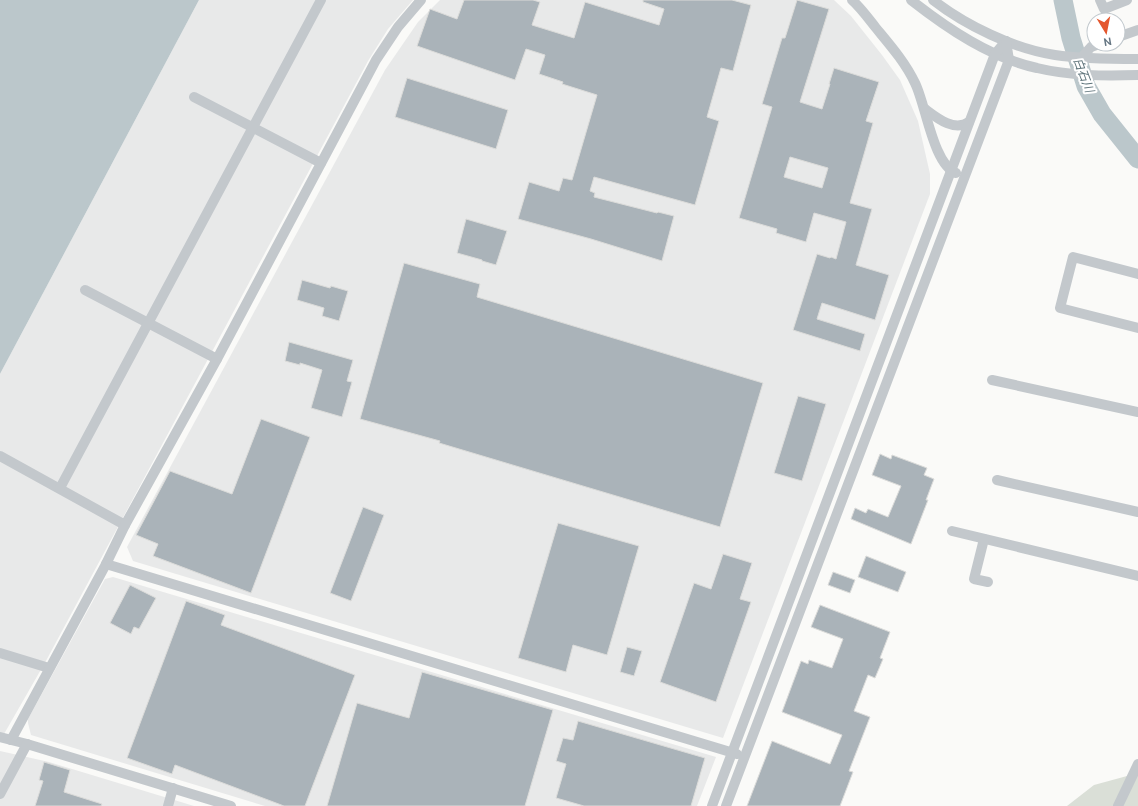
<svg xmlns="http://www.w3.org/2000/svg" width="1138" height="806" font-family="Ubuntu,'Noto Sans JP',sans-serif">
  <rect width="100%" height="100%" fill="#fafaf8"/>
  <!-- built -->
  <g fill="#e8e9e9">
    <path d="M199,0h214l-25,29 -20,32 -321,598 -47,82v-367z"/>
    <path d="M440,0h394l17,16 31,39 18,25 18,41 12,53v20l-207,544 -590,-177 -6,-14 258,-477 33,-48z"/>
    <path d="M113,577l603,180 -19,49h-432l-234,-71 -3,-12v-4l77,-140z"/>
    <path d="M0,751l49,11 145,44h-194z"/>
  </g>
  <!-- green -->
  <path fill="#dadfd7" d="M1138,773v33h-71l27,-21z"/>
  <!-- water -->
  <path fill="#bbc7cb" d="M0,0h199l-199,374z"/>
  <g fill="none" stroke-linecap="round" stroke-linejoin="round">
    <!-- river -->
    <path stroke="#bbc7cb" stroke-width="19" d="M1063,0l8,38 15,48 16,28 36,45"/>
  </g>
  <!-- building -->
  <g fill="#aab3b9" stroke="#dcdcda" fill-rule="evenodd">
    <path d="M464,0h69l7,2 -8,23 42,13 11,-36 74,23 5,-16 -21,-7v-2h89l19,5 -18,66 -12,-3 -14,49 12,4 -24,84 -101,-28 -4,14 5,2 -1,4 63,16 1,-1 16,4 -12,45 -71,-22 -73,-20 11,-37 30,9 4,-13 9,2 25,-85 -35,-11 1,-2 -24,-8 6,-19 -19,-6 -11,31 -98,-34 13,-37 27,10z"/>
    <path d="M797,0l32,9 -29,93 22,7 8,-25h-1l5,-16 45,14 -13,39 7,2 -23,80 22,6 -16,56 33,10 -14,45 -53,-17 -5,16 48,15 -5,17 -67,-21 24,-76 13,4 1,-1 5,2 10,-37 -32,-9 -8,29 -30,-9 1,-4 -38,-11 33,-111 -10,-3 20,-66h3zM790,157l38,11 -6,20 -38,-11z"/>
    <path d="M407,78l101,32 -12,39 -101,-32z"/>
    <path d="M466,219l41,12 -11,34 -14,-4v-1l-25,-7z"/>
    <path d="M404,263l76,21 -3,13 286,86 -43,144 -281,-84 1,-2 -80,-22z"/>
    <path d="M302,280l28,8 1,-2 17,5 -9,30 -17,-5 2,-8 -27,-8z"/>
    <path d="M289,342l64,18 -6,21 5,1 -10,35 -31,-9 11,-38 -22,-7v2l-15,-4z"/>
    <path d="M798,396l28,8 -24,77 -28,-8z"/>
    <path d="M261,419l49,18 -59,156 -98,-37 5,-12 -22,-9 34,-64 62,23z"/>
    <path d="M880,454l11,5 1,-4 35,13 -3,7 10,4 -8,21h2l-17,44 -60,-25 4,-11 11,5 2,-4 20,8 13,-31 -29,-11z"/>
    <path d="M363,507l21,8 -33,86 -21,-8z"/>
    <path d="M558,523l81,23 -32,109 -34,-10 -7,27 -48,-14z"/>
    <path d="M723,554l29,9 -12,36 11,3 -35,100 -56,-20 34,-99 17,6z"/>
    <path d="M866,556l40,16 -8,20 -40,-15z"/>
    <path d="M833,572l22,8 -5,13 -22,-8z"/>
    <path d="M130,585l26,13 -17,31 -5,-2 -3,7 -21,-11z"/>
    <path d="M186,601l39,14 -4,10 134,50 -50,131h-21l-109,-41 -3,9 -45,-16z"/>
    <path d="M820,605l70,27 -10,26 3,1 -8,19 -7,-3 -14,36 16,6 -21,54 4,1 -13,34h-93l25,-65 58,23 12,-29 -60,-23 19,-51 7,3 1,-4 23,8 11,-29 -32,-12z"/>
    <path d="M627,647l15,4 -8,25 -14,-4z"/>
    <path d="M422,672l131,38 -28,96h-198l30,-103 52,15z"/>
    <path d="M578,721l127,37 -14,48h-107l-28,-8 10,-34 -10,-3 7,-23 10,2z"/>
    <path d="M44,762l26,8 -6,22 38,12 -1,2h-66l8,-25 -4,-1z"/>
  </g>
  <g fill="none" stroke-linecap="round" stroke-linejoin="round">
    <!-- minor -->
    <g stroke="#c3c8cc" stroke-width="10">
      <path d="M852,0c9,8 16,18 24,28 14,17 29,34 39,55 11,22 18,81 41,90"/>
      <path d="M911,0c37,29 80,58 126,68 33,8 67,8 101,7"/>
      <path d="M933,0c32,25 81,49 122,55 27,4 55,4 83,4"/>
      <path d="M1100,0l4,9 23,-9"/>
      <path d="M1118,37l20,-7"/>
      <path d="M1081,58l10,-11 8,-3"/>
      <path d="M194,97l127,66"/>
      <path d="M925,109c12,9 29,23 44,13"/>
      <path d="M1138,274l-65,-17 -13,51 78,20"/>
      <path d="M85,290l132,69"/>
      <path d="M992,380l146,32"/>
      <path d="M0,456l125,69"/>
      <path d="M997,480l141,32"/>
      <path d="M60,488l261,-488"/>
      <path d="M952,531l186,45"/>
      <path d="M984,539l-10,40 14,3"/>
      <path d="M106,564l631,190"/>
      <path d="M0,653l49,15"/>
      <path d="M0,737l27,7 204,62"/>
      <path d="M11,740l95,-176 19,-39 92,-166 159,-299 22,-33 23,-27"/>
      <path d="M0,794l27,-50"/>
      <path d="M168,806l5,-18"/>
      <path d="M712,806l283,-752 11,-13"/>
      <path d="M726,806l283,-746 -3,-19"/>
      <path d="M1118,806l20,-42"/>
    </g>
  </g>
  <g text-anchor="middle" dominant-baseline="central" stroke-width="4" stroke-linejoin="round" paint-order="stroke">
    <!-- water labels -->
    <g font-size="12" font-style="italic" fill="#60757c" stroke="#fff">
      <text transform="translate(1084 75) rotate(69)">白石川</text>
    </g>
  </g>
  <!-- north arrow -->
  <g transform="translate(1106 32) rotate(170)"><circle r="19" fill="#ffffff" stroke="#c1c8cd"/>
  <path d="M0-3L7 15L0 10L-7 15Z" fill="#e4572e"/>
  <text y="-6" font-size="11" font-weight="bold" text-anchor="middle" fill="#657683">N</text>
  </g>
</svg>
